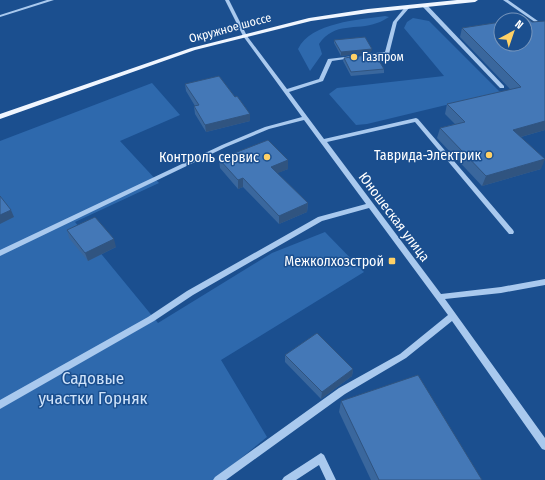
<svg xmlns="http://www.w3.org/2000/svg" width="545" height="480" font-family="'Fira Sans Condensed',sans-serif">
  <rect width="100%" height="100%" fill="#1b4f8f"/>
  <!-- green -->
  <g fill="#2e69ad">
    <path d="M385,16l4,1c-4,2 -8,5 -12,6 -21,8 -42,-2 -58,21l3,10 -12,17 -12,-22c13,-27 61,-29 87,-33z"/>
    <path d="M413,18l16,3 71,71 -133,32 -11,1 -27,-31 8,-6 107,-12 -40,-48 3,-6z"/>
    <path d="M152,83l28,32 -60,26 39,42 -84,39 83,101 114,-70 53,-21 39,40 -143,88 46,77 -53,43h-214v-339z"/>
  </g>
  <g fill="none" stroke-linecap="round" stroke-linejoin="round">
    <!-- minor -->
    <g fill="#a9c9ee" fill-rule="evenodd">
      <path d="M47,0h7l-54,17v-2z"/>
      <path d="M225,0h4l18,36 40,53 32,-10 9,-20 26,-3v1l-2,1 -20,3 -9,20 -34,11 35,47 92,-21 2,1 95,111 1,2 -1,2h-4l-94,-112 -88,20 114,152 60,-7 44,-8v6l-44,8 -56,6 100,139v12l-3,-1 -90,-128 -46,37 -61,36 -119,86h-13l2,-3 124,-89 61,-34 48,-39 -79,-107 -47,13 -129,74 -39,26 -154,88v-9l148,-83 39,-26 131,-74 48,-13 -62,-84 -35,9 -43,18 -226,109v-6l222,-105 43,-18 37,-10 -59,-81z"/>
      <path d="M503,0h5l37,26v3z"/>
      <path d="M422,4h4l78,82v2h-4l-78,-82z"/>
      <path d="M406,6l4,1 -13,15 -8,32 -24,2v-1l2,-1 18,-2 8,-30z"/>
      <path d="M321,453l3,2 12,25h-10l-7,-15 -23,15h-14l2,-3z"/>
    </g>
    <!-- major -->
    <path fill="#f0f6ff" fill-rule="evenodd" d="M457,0h21l-3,2 -107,11 -57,8 -116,29 -195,69v-5l191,-66 118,-30 59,-9z"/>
  </g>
  <!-- wall -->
  <g fill="#3a679d">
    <path d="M501,22l44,108 -24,7 20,32 -59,17 -45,-48 3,-10 15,-4 -10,-10 2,-10 64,-14 -51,-53 2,-9z"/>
    <path d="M334,40l37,12 -30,4 -7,-13z"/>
    <path d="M344,58l40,11v4l-33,3 -8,-15z"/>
    <path d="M185,84l65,30v7l-44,11 -11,-18 -1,-8h1l-9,-15z"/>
    <path d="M219,159l69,10 -11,4 31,30 -1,9 -28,12 -36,-37 -5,2 -18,-21z"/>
    <path d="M67,230l49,17 -28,14 -19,-23z"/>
    <path d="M285,355l68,14 -1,7 -31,23 -36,-37z"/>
    <path d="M341,401l141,79h-111l-32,-68z"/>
  </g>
  <!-- shaded-wall -->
  <g fill="#305480">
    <path d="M372,49l-1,3 -30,4v-4z"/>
    <path d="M250,114v7l-44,11 -1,-7z"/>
    <path d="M545,121v9l-35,10 3,-10z"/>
    <path d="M545,159l-4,10 -59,17 4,-10z"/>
    <path d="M288,160v9l-17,7v-9z"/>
    <path d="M243,178v9l-5,2v-9z"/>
    <path d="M308,203l-1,9 -28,12v-8z"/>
    <path d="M11,210l3,7 -14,7v-9z"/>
    <path d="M114,239l2,8 -28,14 -3,-8z"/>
    <path d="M353,369l-1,7 -31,23 1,-7z"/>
  </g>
  <!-- building -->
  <g fill="#4478b7" stroke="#305480">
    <path d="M527,18l5,4 13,-1v100l-32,9 32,29 -59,17 -46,-48 25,-6 -18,-18 74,-17 -59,-59 39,-6v22h24v-24h-8z"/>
    <path d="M365,37l7,12 -31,3 -7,-12z"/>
    <path d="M375,54l9,15 -33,3 -7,-14z"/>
    <path d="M219,76l16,21 2,-1 13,18 -45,11 -11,-19 5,-1 -14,-21z"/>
    <path d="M268,140l20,20 -17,7 37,36 -29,13 -36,-38 -5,2 -19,-21z"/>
    <path d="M0,196l11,14 -11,5z"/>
    <path d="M95,217l19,22 -29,14 -18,-23z"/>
    <path d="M317,333l36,36 -31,23 -37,-37z"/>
    <path d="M418,375l64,105h-103l-38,-79z"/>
  </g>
  <!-- markers -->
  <g fill="#ffd166" stroke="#1b4f8f" stroke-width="1.5">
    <circle cx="354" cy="57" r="4"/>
    <circle cx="489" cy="155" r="4"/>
    <circle cx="267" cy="157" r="4"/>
    <rect x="388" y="257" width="8" height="8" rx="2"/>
  </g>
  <g text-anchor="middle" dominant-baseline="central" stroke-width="3" stroke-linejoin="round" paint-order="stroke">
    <!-- far-street labels -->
    <g font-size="12" fill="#fff" stroke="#1b4f8f">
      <text transform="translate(230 28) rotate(-15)">Окружное шоссе</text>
    </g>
    <!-- far-poi labels -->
    <g font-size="12" fill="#fff" stroke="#1b4f8f" text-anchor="start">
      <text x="362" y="57">Газпром</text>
    </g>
    <!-- poi labels -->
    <g font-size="14" fill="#fff" stroke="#1b4f8f" text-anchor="end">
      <text x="481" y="155">Таврида-Электрик</text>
      <text x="259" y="157">Контроль сервис</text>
      <text x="384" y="261">Межколхозстрой</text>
    </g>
    <!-- street labels -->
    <g font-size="14" fill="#fff" stroke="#1b4f8f">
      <text transform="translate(394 217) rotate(53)">Юношеская улица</text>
    </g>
    <!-- near-park labels -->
    <g font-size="17" fill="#cfe3fa" stroke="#1b4f8f">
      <text x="93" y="378">Садовые<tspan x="93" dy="20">участки Горняк</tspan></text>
    </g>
  </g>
  <!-- north arrow -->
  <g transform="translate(513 32) rotate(40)"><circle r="19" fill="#1b4f8f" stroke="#7695bc"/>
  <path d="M0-3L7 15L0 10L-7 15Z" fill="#ffd166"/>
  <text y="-6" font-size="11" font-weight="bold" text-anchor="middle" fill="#ffffff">N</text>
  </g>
</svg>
